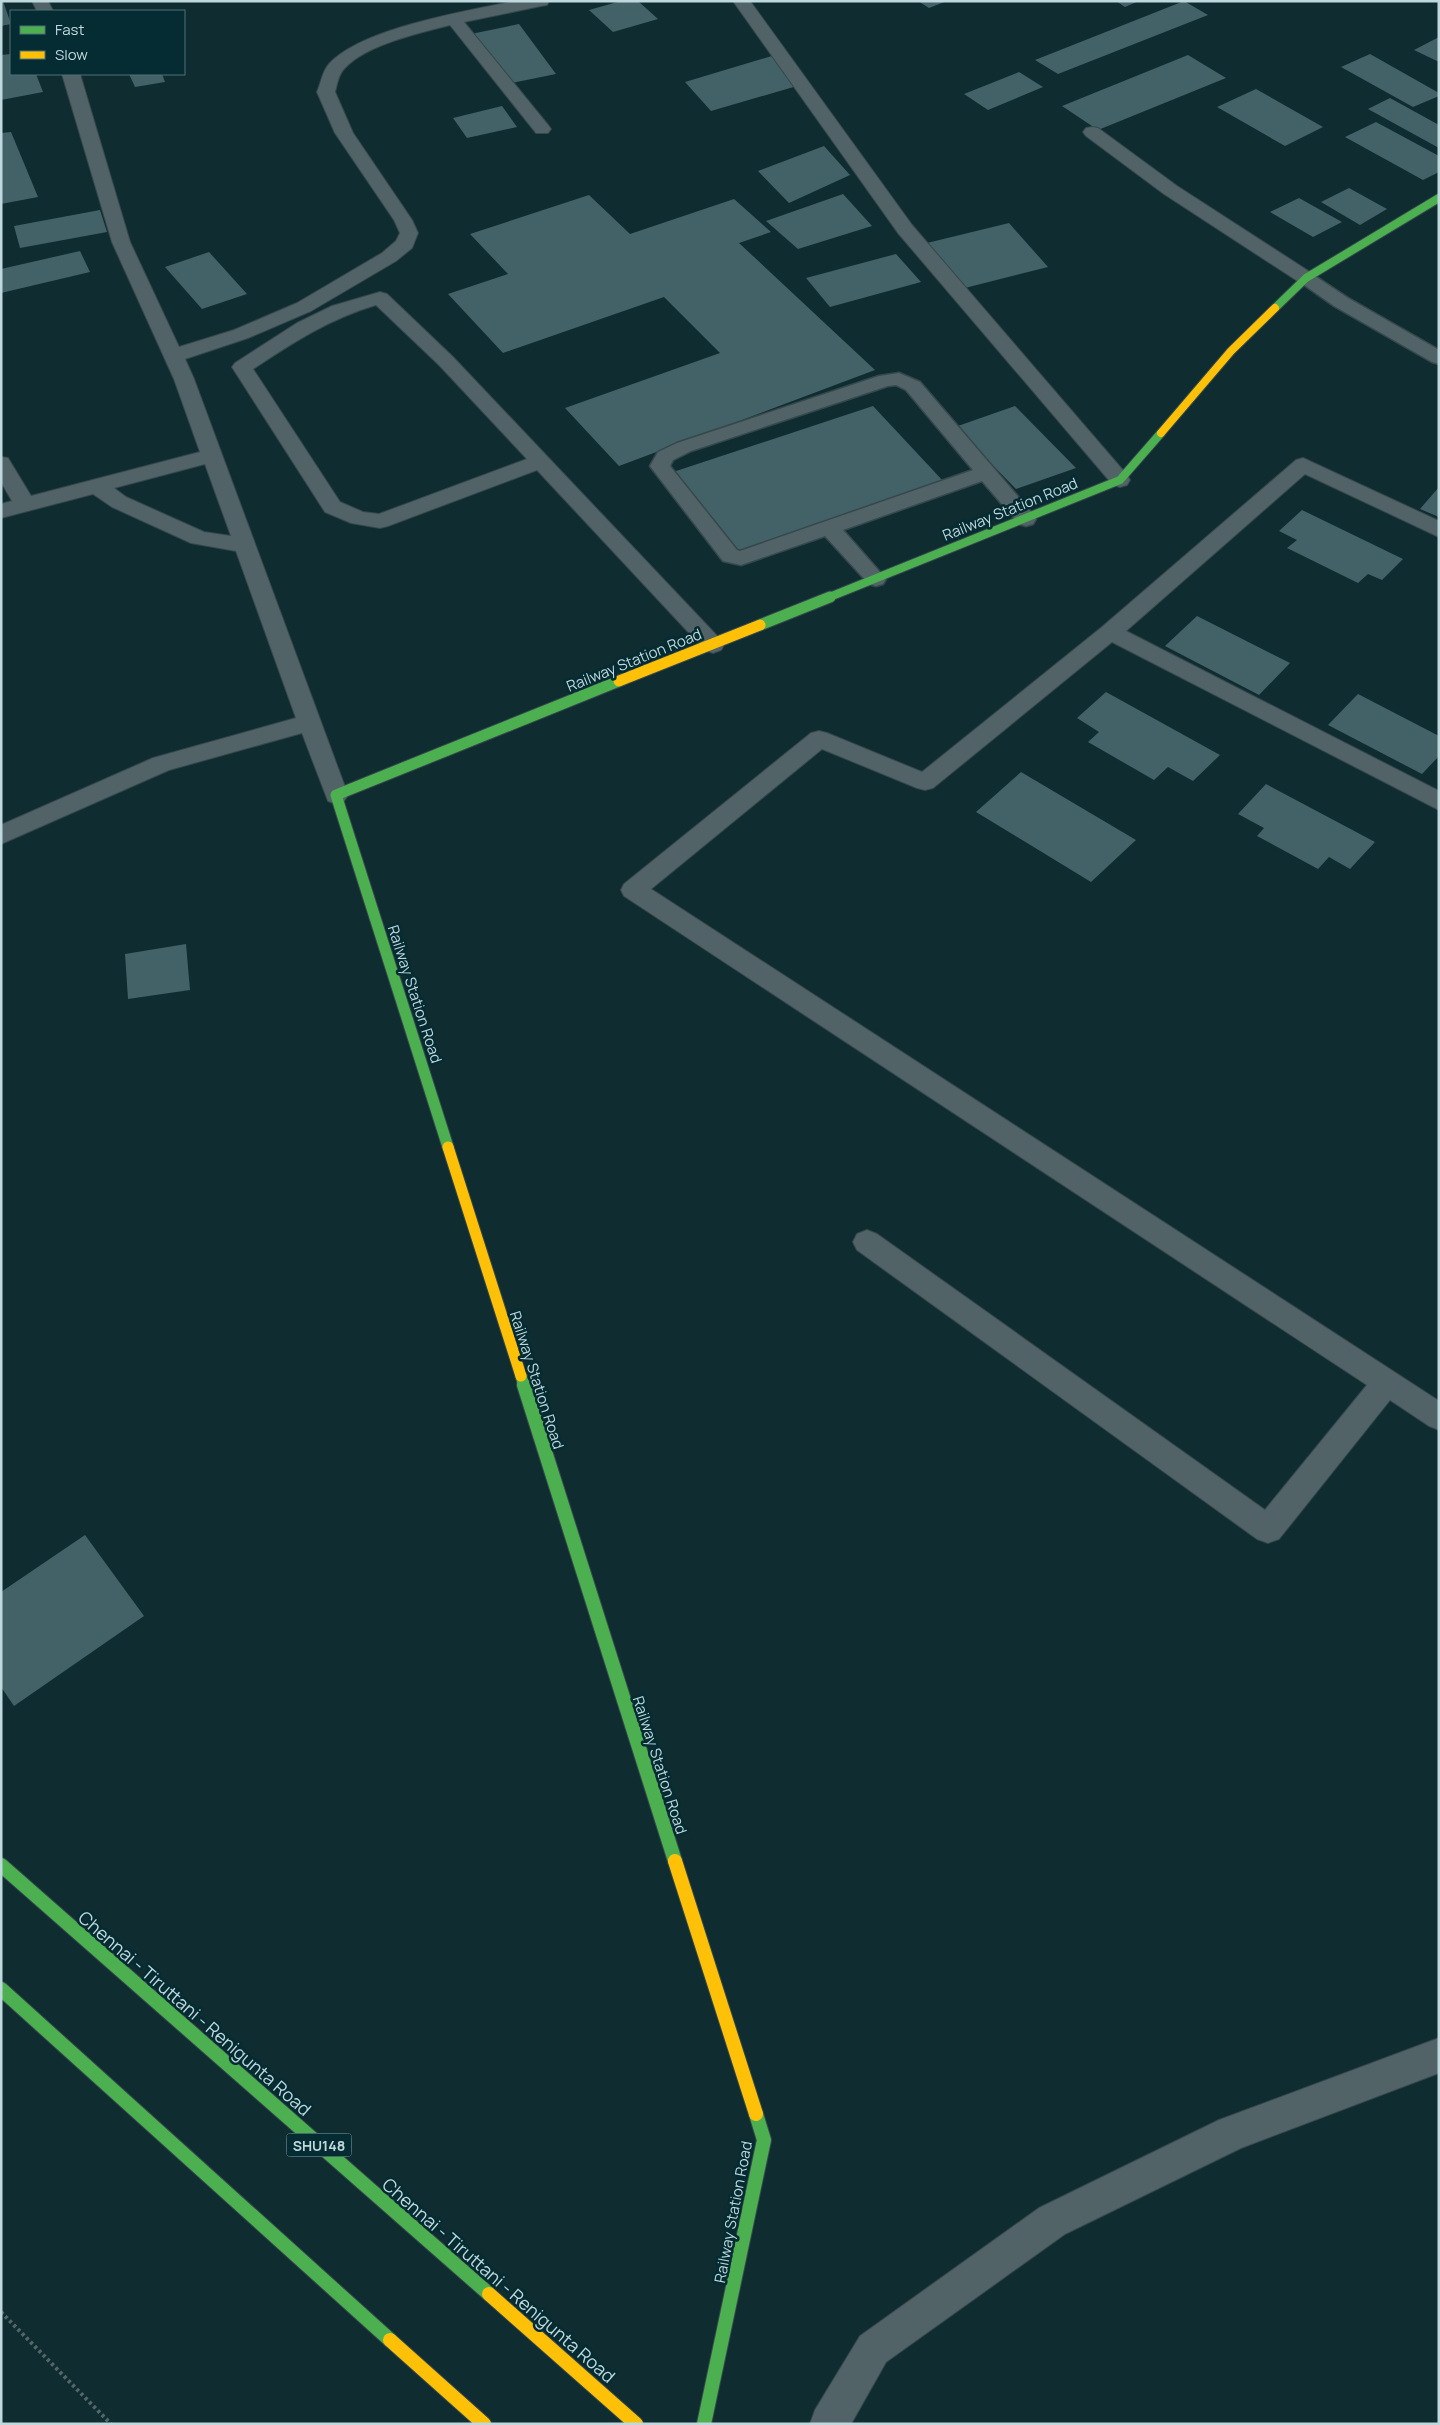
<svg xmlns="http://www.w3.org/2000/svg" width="1440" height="2425" font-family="Manrope,sans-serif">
  <rect width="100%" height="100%" fill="#0f2c31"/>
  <!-- building -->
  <g fill="#426268">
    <path d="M1,1h2l8,23 -10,2z"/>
    <path d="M621,1h17l20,18 -45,13 -24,-22z"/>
    <path d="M918,1h29l-18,7z"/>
    <path d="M1116,1h23l-14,6z"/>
    <path d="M1184,1l24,14 -150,59 -23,-14z"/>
    <path d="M519,24l37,50 -49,10 -36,-50z"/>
    <path d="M1439,37v25l-25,-12z"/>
    <path d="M11,54v20h25l7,18 -42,8v-45z"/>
    <path d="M1370,54l69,39v3l-26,11 -72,-40z"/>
    <path d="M775,55l22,31 -86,25 -26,-29z"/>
    <path d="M1188,55l38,23 -128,52 -36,-24z"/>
    <path d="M1019,72l24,15 -55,23 -24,-16z"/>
    <path d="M129,74h33l3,8 -30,5z"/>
    <path d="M1256,89l67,38 -38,19 -68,-39z"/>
    <path d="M1390,98l49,27v23l-71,-39z"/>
    <path d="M502,106l15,21 -50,11 -14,-20z"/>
    <path d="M1376,122l63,34v16l-16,8 -78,-43z"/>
    <path d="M11,132l27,65 -37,7v-71z"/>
    <path d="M824,146l26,29 -61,28 -31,-32z"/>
    <path d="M1349,188l38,21 -27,16 -39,-23z"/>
    <path d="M843,194l29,32 -74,23 -32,-28z"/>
    <path d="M589,195l41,39 104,-35 37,33 -32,11 136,127 -256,96 -54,-58 155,-55 -56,-56 -161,56 -55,-59 60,-20 -38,-40z"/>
    <path d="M1299,198l43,24 -29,15 -43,-25z"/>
    <path d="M100,210l7,22 -87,16 -6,-22z"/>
    <path d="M1009,223l39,44 -83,21 -38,-45z"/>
    <path d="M80,251l10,21 -89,21v-24z"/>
    <path d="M209,252l38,42 -45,15 -37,-42z"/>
    <path d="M896,254l25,28 -91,25 -24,-29z"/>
    <path d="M873,406l71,76 -207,72 -67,-81z"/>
    <path d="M1015,406l61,62 -60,21 -61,-62z"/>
    <path d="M1439,487v30l-19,-8z"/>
    <path d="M1302,510l101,49 -21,21 -14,-6 -10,9 -71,-35 10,-8 -18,-9z"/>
    <path d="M1197,616l93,47 -31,32 -94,-49z"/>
    <path d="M1106,692l114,63 -27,26 -25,-14 -14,13 -66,-38 11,-10 -22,-14z"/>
    <path d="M1358,694l81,42v20l-17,18 -94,-49z"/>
    <path d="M1021,772l115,68 -45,42 -115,-70z"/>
    <path d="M1266,784l109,58 -25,27 -21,-12 -11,12 -61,-33 7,-8 -26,-14z"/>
    <path d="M186,944l4,46 -62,9 -3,-45z"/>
    <path d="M85,1535l59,81 -130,90 -13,-19v-95z"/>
  </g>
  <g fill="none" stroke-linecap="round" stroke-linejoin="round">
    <!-- lane casing -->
    <g stroke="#35484c" stroke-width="3">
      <g id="lane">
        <path d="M1306,273l6,1 36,24 91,52v14l-7,-2 -98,-56 -34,-24 -3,-4 3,-4z"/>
        <path d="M899,373l21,9 113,132 3,5 -3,5 -7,2 -7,-2 -37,-43 -139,49 43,49 -3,5 -7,2 -7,-2 -44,-48 -84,29 -18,-4 -73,-95 8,-14 19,-9 202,-67zM896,385l10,5 67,80 -233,81 -3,-1 -67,-84 3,-6 18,-9 197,-65z"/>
      </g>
    </g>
    <!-- street casing -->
    <g stroke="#35484c" stroke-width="2">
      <g id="street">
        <path d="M32,1h16l5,10h-16z"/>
        <path d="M515,1h34l-2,4 -6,1 -77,16 84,103 3,4 -3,4h-12l-86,-108c-31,8 -86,20 -107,45 -5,6 -6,15 -8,22l18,41 59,87 6,13 -6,15 -16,13 -85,50 -63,27 -63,21 9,20 154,416 -4,6 -8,3 -8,-3 -26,-68 -133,37 -168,74v-19l152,-67 143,-40 -60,-167 -45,-8 -79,-36 -19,-13 -92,24v-14l11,-3 -11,-19v-25l7,1 23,38 169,-44 -26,-73 -62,-137 -50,-168h18l50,168 49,105 55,-17 63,-27 85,-50 14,-12 4,-8 -6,-13 -59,-87 -18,-41c4,-9 5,-20 12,-28 33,-36 138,-53 186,-63zM205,464l26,72 -27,-4 -78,-35 -12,-9z"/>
        <path d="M733,1h17l162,224 215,250 3,5 -3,5 -7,2 -7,-2 -215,-252z"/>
        <path d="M1092,127l6,1 79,58 136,88 3,4 -3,4h-14l-135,-88 -78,-58 -3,-4 3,-4z"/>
        <path d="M380,292l7,2 66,63 268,283 3,5 -3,5 -8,3 -8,-3 -168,-180 -149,56 -8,2 -29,-5 -26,-11 -93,-145 3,-4 62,-40 35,-17zM376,305l63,60 88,94 -148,55 -16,-2 -23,-10 -87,-133c41,-27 76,-50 123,-64z"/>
        <path d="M1303,458l136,63v16l-134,-63 -179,157 313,160v19l-327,-168 -179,146 -8,2 -8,-2 -95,-39 -171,140 788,512v29l-10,-4 -39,-26 -111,139 -11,4 -11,-4 -400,-289 -4,-8 4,-8 10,-4 10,4 388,276 102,-125 -743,-489 -3,-6 3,-6 187,-151 8,-2 8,2 95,39 180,-145 194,-167z"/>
        <path d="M1439,2038v35l-198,75 -176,86 -179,128 -35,62h-41l5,-14 45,-74 179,-128 180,-88z"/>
      </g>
    </g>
    <!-- fast-far2 casing -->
    <g stroke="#35484c" stroke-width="10">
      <g id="fast-far2">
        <path d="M1275,308l31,-30 133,-80"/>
        <path d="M827,598l293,-118 41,-47"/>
      </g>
    </g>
    <!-- fast-far1 casing -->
    <g stroke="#35484c" stroke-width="13">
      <g id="fast-far1">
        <path d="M760,625l70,-28"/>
        <path d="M448,1147l-112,-352 283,-114"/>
        <path d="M521,1376l3,10"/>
      </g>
    </g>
    <!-- fast casing -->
    <g stroke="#35484c" stroke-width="16">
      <g id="fast">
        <path d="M524,1385l151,476"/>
        <path d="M1,1865l488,429"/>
        <path d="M1,1989l389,351"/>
        <path d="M704,2424l60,-284 -8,-26"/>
      </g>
    </g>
    <!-- slow-far2 casing -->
    <g stroke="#35484c" stroke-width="10">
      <path id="slow-far2" d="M1161,433l70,-82 44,-43"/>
    </g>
    <!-- slow-far1 casing -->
    <g stroke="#35484c" stroke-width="13">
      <g id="slow-far1">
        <path d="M619,681l141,-56"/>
        <path d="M448,1147l73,229"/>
      </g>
    </g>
    <!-- slow casing -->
    <g stroke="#35484c" stroke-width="16">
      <g id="slow">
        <path d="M675,1861l81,253"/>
        <path d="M489,2294l147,130"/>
        <path d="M390,2340l94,84"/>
      </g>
    </g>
    <!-- path -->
    <path stroke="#546668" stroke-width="4" stroke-dasharray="3 3" stroke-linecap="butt" d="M1,2312l110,112"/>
    <!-- lane -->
    <use href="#lane" fill="#516367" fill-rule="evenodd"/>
    <!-- street -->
    <use href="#street" fill="#516367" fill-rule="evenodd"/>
    <!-- fast-far2 -->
    <use href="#fast-far2" stroke="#4caf50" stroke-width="8"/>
    <!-- fast-far1 -->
    <use href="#fast-far1" stroke="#4caf50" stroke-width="11"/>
    <!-- fast -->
    <use href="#fast" stroke="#4caf50" stroke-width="14"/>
    <!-- slow-far2 -->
    <use href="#slow-far2" stroke="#ffc107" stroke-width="8"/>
    <!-- slow-far1 -->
    <use href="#slow-far1" stroke="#ffc107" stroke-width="11"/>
    <!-- slow -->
    <use href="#slow" stroke="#ffc107" stroke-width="14"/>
  </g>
  <g text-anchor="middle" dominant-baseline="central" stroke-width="5" stroke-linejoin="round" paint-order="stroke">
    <!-- shield labels -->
    <rect fill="#042c32" stroke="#87a4aa" stroke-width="1" x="286.5" y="2133.5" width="65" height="23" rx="4"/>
    <g font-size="14" font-weight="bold" fill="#bfd8dd">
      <text x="319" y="2145">SHU148</text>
    </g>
    <!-- street labels -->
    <g font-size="15" fill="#bfd8dd" stroke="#042c32">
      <text transform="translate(1010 509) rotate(-22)">Railway Station Road</text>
      <text transform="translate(634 660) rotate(-22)">Railway Station Road</text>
      <text transform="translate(415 994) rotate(72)">Railway Station Road</text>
      <text transform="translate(537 1380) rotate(72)">Railway Station Road</text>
      <text transform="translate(660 1765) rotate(72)">Railway Station Road</text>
      <text transform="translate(733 2212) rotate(-79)">Railway Station Road</text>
    </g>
    <!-- near-street labels -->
    <g font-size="18" fill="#bfd8dd" stroke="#042c32">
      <text transform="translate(195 2013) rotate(41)">Chennai - Tiruttani - Renigunta Road</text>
      <text transform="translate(499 2280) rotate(41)">Chennai - Tiruttani - Renigunta Road</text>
    </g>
  </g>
  <!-- border -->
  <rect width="1440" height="2425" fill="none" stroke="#bfd8dd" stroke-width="5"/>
  <!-- legend -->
  <rect x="10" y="10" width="175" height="65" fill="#042c32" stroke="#4f7176"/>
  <rect x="20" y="26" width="25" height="8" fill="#4caf50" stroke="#4f7176"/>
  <text x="55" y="35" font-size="15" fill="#bfd8dd">Fast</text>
  <rect x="20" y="51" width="25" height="8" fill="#ffc107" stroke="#4f7176"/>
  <text x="55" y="60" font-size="15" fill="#bfd8dd">Slow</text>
</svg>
